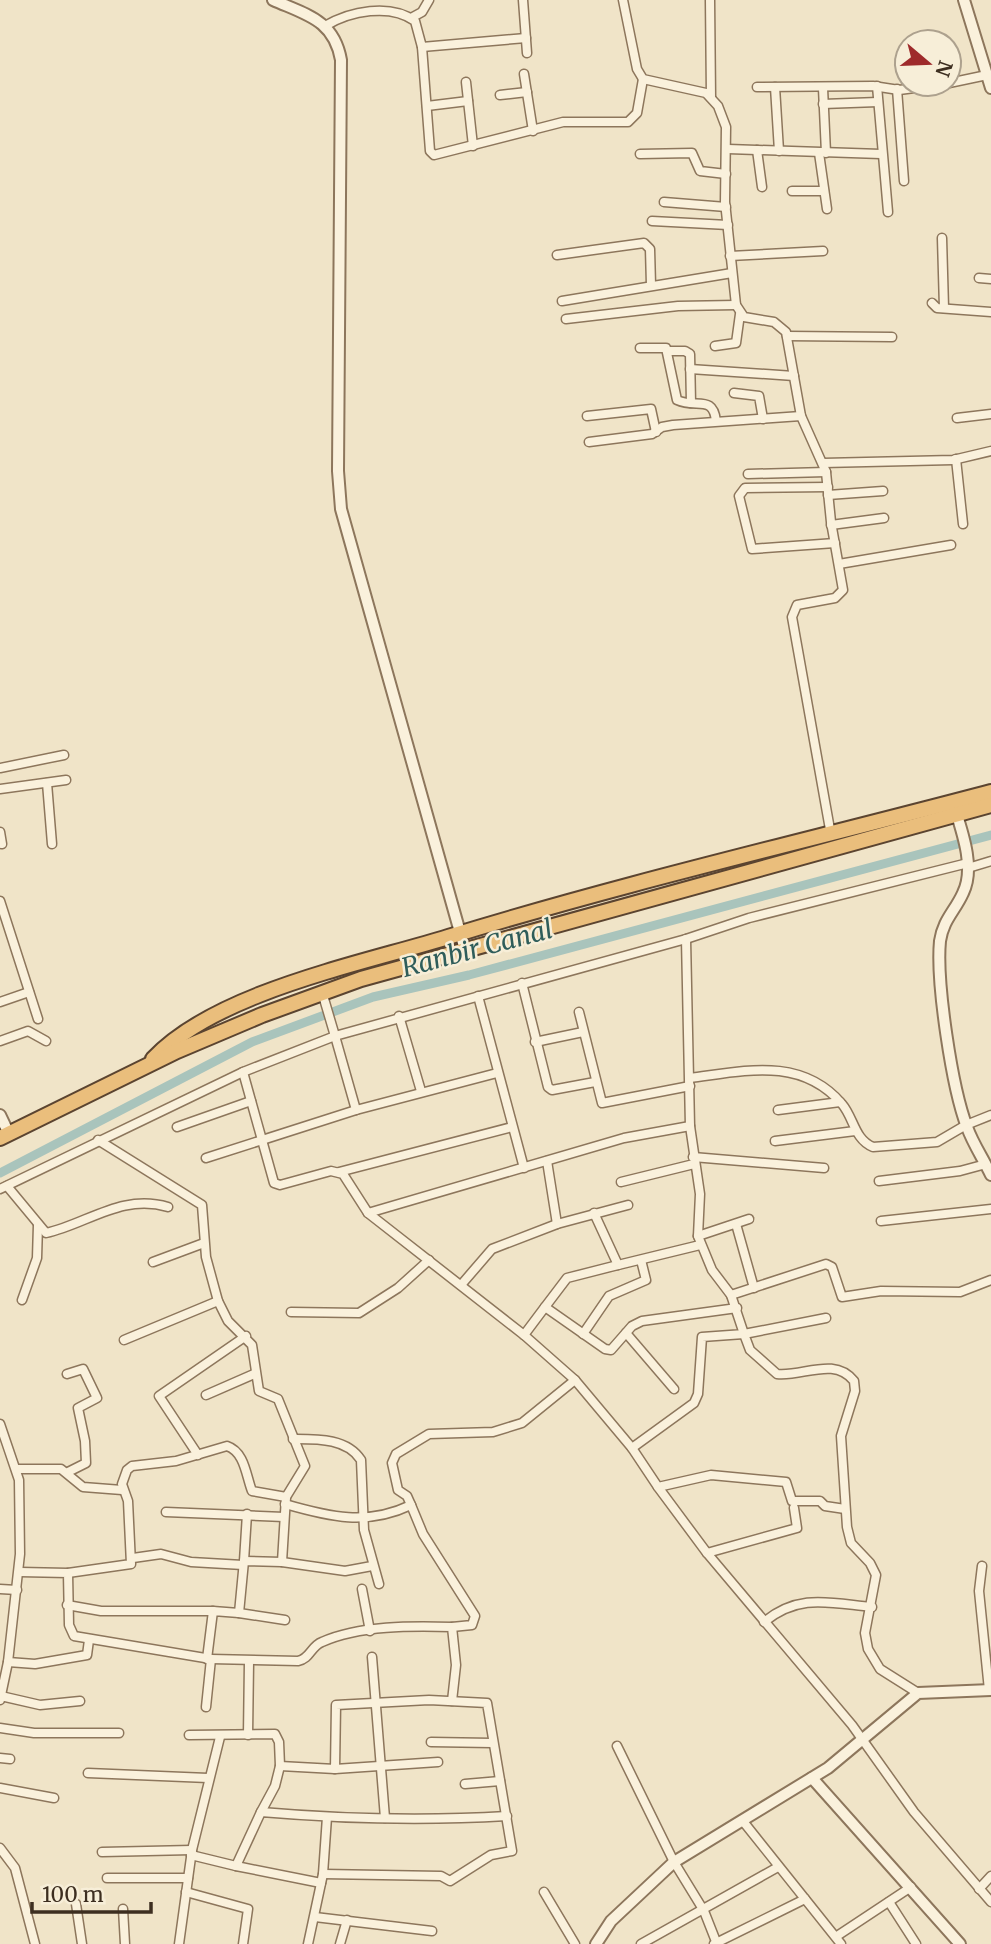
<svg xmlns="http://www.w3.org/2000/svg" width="991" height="1944" font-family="Merriweather,serif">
  <rect width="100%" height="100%" fill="#f0e4c8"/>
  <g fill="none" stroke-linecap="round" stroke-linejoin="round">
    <!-- canal -->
    <path stroke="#a9c4bc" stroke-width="9" d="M0,1173l252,-131 121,-45 96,-22 522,-140"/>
    <!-- minor casing -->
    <g stroke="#8d765c" stroke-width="11">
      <g id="minor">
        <path d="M523,0l4,53"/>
        <path d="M623,0l14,69 6,10 63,14 12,13 8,21 -1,75 11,103 8,12 30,5 12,10 15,84 25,56 5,50 12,68 -8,8 -38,7 -5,12 39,218"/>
        <path d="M710,0l1,97"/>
        <path d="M411,18l11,-6 7,-12"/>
        <path d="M325,26c25,-15 65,-23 90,-5l7,26 8,104 4,4 129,-33h65l9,-9 6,-34"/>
        <path d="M422,47l104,-9"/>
        <path d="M524,74l9,57"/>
        <path d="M466,82l7,64"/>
        <path d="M949,83l38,-8"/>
        <path d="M877,86l11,126"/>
        <path d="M757,87l116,-1 26,4 47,-6"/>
        <path d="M775,87l4,64"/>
        <path d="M823,88l3,65"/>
        <path d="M897,89l7,92"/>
        <path d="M500,95l27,-3"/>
        <path d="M823,104l55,-2"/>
        <path d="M427,106l41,-5"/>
        <path d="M728,149l153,5"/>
        <path d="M757,150l5,37"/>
        <path d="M819,153l8,56"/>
        <path d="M640,154l52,-1 8,18 26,3"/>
        <path d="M792,191h32"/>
        <path d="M664,202l62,5"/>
        <path d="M652,221l76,4"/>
        <path d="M942,238l2,70"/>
        <path d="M557,255l87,-12 6,6 1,36"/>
        <path d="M730,256l93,-5"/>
        <path d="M979,278l12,1"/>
        <path d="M562,301l170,-28"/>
        <path d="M932,303l5,5 54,4"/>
        <path d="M566,319l112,-13 58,-1"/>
        <path d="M787,336l105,1"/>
        <path d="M715,346l21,-3 4,-29"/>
        <path d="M640,348h26l11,52c19,9 36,-6 39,21"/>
        <path d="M667,351h18l5,3 1,49"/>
        <path d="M690,369l104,7"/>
        <path d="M734,393l25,3 4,23"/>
        <path d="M587,416l64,-7 5,23"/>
        <path d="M957,418l34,-4"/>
        <path d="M589,442l63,-8 10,-7 11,-2 128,-9"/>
        <path d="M956,459l7,65"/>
        <path d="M823,463l130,-3 38,-9"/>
        <path d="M748,474l78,-2"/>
        <path d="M828,487l-83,1 -6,8 13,53 83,-6"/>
        <path d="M828,495l55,-4"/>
        <path d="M831,525l53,-7"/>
        <path d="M839,564l112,-19"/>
        <path d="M0,768l64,-13"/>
        <path d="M47,783l5,61"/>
        <path d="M0,789l66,-9"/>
        <path d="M0,832l2,12"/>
        <path d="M968,868l23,-7"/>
        <path d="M0,901l38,118"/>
        <path d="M522,983l26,104 4,3 43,-8"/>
        <path d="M322,992l13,44 -92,36 31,111 6,2 51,-14 12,3 25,39 156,122 51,45 57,68 26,39 53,-12 75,7 6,19h28l5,5 20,3"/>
        <path d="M478,996l46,172"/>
        <path d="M0,1002l29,-10"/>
        <path d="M579,1012l23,91 88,-17"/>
        <path d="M399,1016l22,75"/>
        <path d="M0,1041l28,-10 18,10"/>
        <path d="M535,1042l48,-10"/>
        <path d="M690,1078c54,-7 111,-22 152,26 12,14 12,35 31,43l64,-5 29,-17 25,-10"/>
        <path d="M356,1110l-21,-74 351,-97 63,-21 219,-55"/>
        <path d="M778,1110l62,-8"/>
        <path d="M177,1127l74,-26"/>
        <path d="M98,1140l104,65 4,52 12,44 10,20 24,24 7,46 19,8 27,67 -19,31 -4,65"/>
        <path d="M775,1141l80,-10"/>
        <path d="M693,1157l131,11"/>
        <path d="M206,1158l150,-48 141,-37"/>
        <path d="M547,1161l10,63"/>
        <path d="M339,1172l173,-45"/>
        <path d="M879,1181l81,-10 26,-7"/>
        <path d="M621,1182l73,-18"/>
        <path d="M7,1186l39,47c41,-9 76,-40 122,-26"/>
        <path d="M0,1189l243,-117"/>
        <path d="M368,1213l256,-75 66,-12"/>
        <path d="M594,1213l24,52 82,-20"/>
        <path d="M881,1221l110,-12"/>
        <path d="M736,1224l18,64"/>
        <path d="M698,1236l51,-17"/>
        <path d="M153,1262l51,-19"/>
        <path d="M461,1285l31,-36 65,-25 71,-19"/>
        <path d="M731,1295l95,-31 6,3 10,30 39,-6 79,1 31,-12"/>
        <path d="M22,1300l15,-42 1,-33"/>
        <path d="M545,1307l22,-29 51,-13"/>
        <path d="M291,1312l68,1 39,-25 31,-28"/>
        <path d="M826,1318l-82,16 6,16 27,24c26,3 57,-18 77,7l1,10 -14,45 6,91 4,16 19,20 6,12 -11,58 3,16 12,20 38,24"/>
        <path d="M626,1333l48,56"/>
        <path d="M583,1334l26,-38 37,-16 -5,-20"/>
        <path d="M524,1335l21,-28 60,42 6,1 21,-24 10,-5 95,-13"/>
        <path d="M124,1340l94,-39"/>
        <path d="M67,1374l16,-5 14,29 -19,10 7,33 1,22 -18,9"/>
        <path d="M206,1395l48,-21"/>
        <path d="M0,1424l19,56 1,74 -12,108 -8,38"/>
        <path d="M293,1439c24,0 54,-1 68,21l3,70 15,54"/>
        <path d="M632,1448l62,-45 4,-9 4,-57 42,-3 -13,-39 -19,-25 -14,-34 2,-42 -10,-68 -4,-187"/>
        <path d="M198,1455l-39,-59 87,-60"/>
        <path d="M17,1469h44l22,18 39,3"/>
        <path d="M658,1487l49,66 145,172 62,87 77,90"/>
        <path d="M285,1504c45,13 82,22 126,1l12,29 52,82 -3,9 -20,2"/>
        <path d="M411,1505l-4,-9 -9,-6 -6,-27 4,-9 33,-20 64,-2 29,-9 53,-43"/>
        <path d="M166,1512l118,5"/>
        <path d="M707,1553l90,-25 -3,-20"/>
        <path d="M133,1558l28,-4 30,8 52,3"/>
        <path d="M244,1561l3,-47"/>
        <path d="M982,1566l-3,25 10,99"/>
        <path d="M20,1572l48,1 1,52 5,11 137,23 -5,48"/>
        <path d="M68,1573l63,-9 -3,-63 -6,-17 5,-14 5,-4 44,-5 51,-15c18,6 19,30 25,45l34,6"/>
        <path d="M0,1589l17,1"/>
        <path d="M362,1589l8,42"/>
        <path d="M67,1605l34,6h112"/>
        <path d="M239,1613l46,7"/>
        <path d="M764,1622c35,-29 66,-19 108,-15"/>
        <path d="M372,1657l13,161"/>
        <path d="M207,1659l6,-48 26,2 5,-52 38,1 63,9 27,-5"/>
        <path d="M211,1659l87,2c12,-2 13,-15 24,-19 38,-17 90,-16 130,-15l4,38 -4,36"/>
        <path d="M8,1662l27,2 52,-9 2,-15"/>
        <path d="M1,1696l39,9 40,-4"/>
        <path d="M0,1728l34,5h85"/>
        <path d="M189,1735l86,-1 4,8 1,24"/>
        <path d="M248,1735l1,-73"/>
        <path d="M431,1742l61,1"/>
        <path d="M617,1746l57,116 30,49 13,33"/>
        <path d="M0,1758l10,1"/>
        <path d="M335,1769l103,-7"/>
        <path d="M88,1773l120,5"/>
        <path d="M465,1784l35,-3"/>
        <path d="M0,1788l54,10"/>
        <path d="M261,1812l14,-26 5,-20 55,3 1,-64 93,-5 58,3 25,148 -21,4 -41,26 -9,-5 -118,-2"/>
        <path d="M742,1820l99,124"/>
        <path d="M0,1848l15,20 20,76"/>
        <path d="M102,1852l90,-2"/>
        <path d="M191,1855l45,11 25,-54c82,7 164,9 246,4"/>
        <path d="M236,1866l85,17"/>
        <path d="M107,1878h81"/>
        <path d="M979,1889l12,-13"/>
        <path d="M186,1892l62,17 -5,35"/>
        <path d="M544,1892l31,52"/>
        <path d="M889,1902l27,42"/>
        <path d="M76,1904l6,40"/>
        <path d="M123,1909l2,35"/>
        <path d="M315,1917l117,14"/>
        <path d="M837,1936l74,-49"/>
        <path d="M179,1944l13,-94 28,-113"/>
        <path d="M308,1944l15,-70 4,-57"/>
        <path d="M340,1944l7,-24"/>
        <path d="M641,1944l137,-77"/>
        <path d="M714,1944l91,-45"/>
      </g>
    </g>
    <!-- tertiary casing -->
    <g stroke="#8d765c" stroke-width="14">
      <g id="tertiary">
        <path d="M273,0c34,15 61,20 68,60l-3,411 3,38 124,441"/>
        <path d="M964,0l27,88"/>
        <path d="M955,809c8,25 20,60 8,84 -8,18 -20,27 -23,48 -4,41 12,147 27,186 6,17 16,31 24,48"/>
        <path d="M0,1115l9,19"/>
        <path d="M812,1778l148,166"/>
        <path d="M596,1944l15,-23 63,-59 154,-94 90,-75 73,-3"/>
      </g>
    </g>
    <!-- trunk casing -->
    <g stroke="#5b4430" stroke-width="18">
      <g id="trunk">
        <path d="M153,1059c63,-67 208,-95 295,-122 179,-55 362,-97 543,-145"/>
        <path d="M0,1138l177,-87 85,-36 99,-36 630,-174"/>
      </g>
    </g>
    <!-- minor -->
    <use href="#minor" stroke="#faf1dc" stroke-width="8"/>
    <!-- tertiary -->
    <use href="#tertiary" stroke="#faf1dc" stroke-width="10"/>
    <!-- trunk -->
    <use href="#trunk" stroke="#eabe7c" stroke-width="14"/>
  </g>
  <g text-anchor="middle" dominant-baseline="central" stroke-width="5" stroke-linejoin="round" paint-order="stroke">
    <!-- water labels -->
    <g font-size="26" font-style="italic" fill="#2f5d5a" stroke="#f7eed8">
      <text transform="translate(477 948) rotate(-15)">Ranbir Canal</text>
    </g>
  </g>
  <!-- north arrow -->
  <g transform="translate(928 63) rotate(109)"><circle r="33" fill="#f7eed8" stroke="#ada18e" stroke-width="2"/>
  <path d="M0-5L12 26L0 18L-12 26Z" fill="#9e2a2b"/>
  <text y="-10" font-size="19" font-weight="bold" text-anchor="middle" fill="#3d2e20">N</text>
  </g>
  <!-- scale -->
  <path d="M32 1902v10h119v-10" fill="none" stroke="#3d2e20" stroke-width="3.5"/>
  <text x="42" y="1902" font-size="21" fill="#3d2e20" stroke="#f7eed8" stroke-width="5" paint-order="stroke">100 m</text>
</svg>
